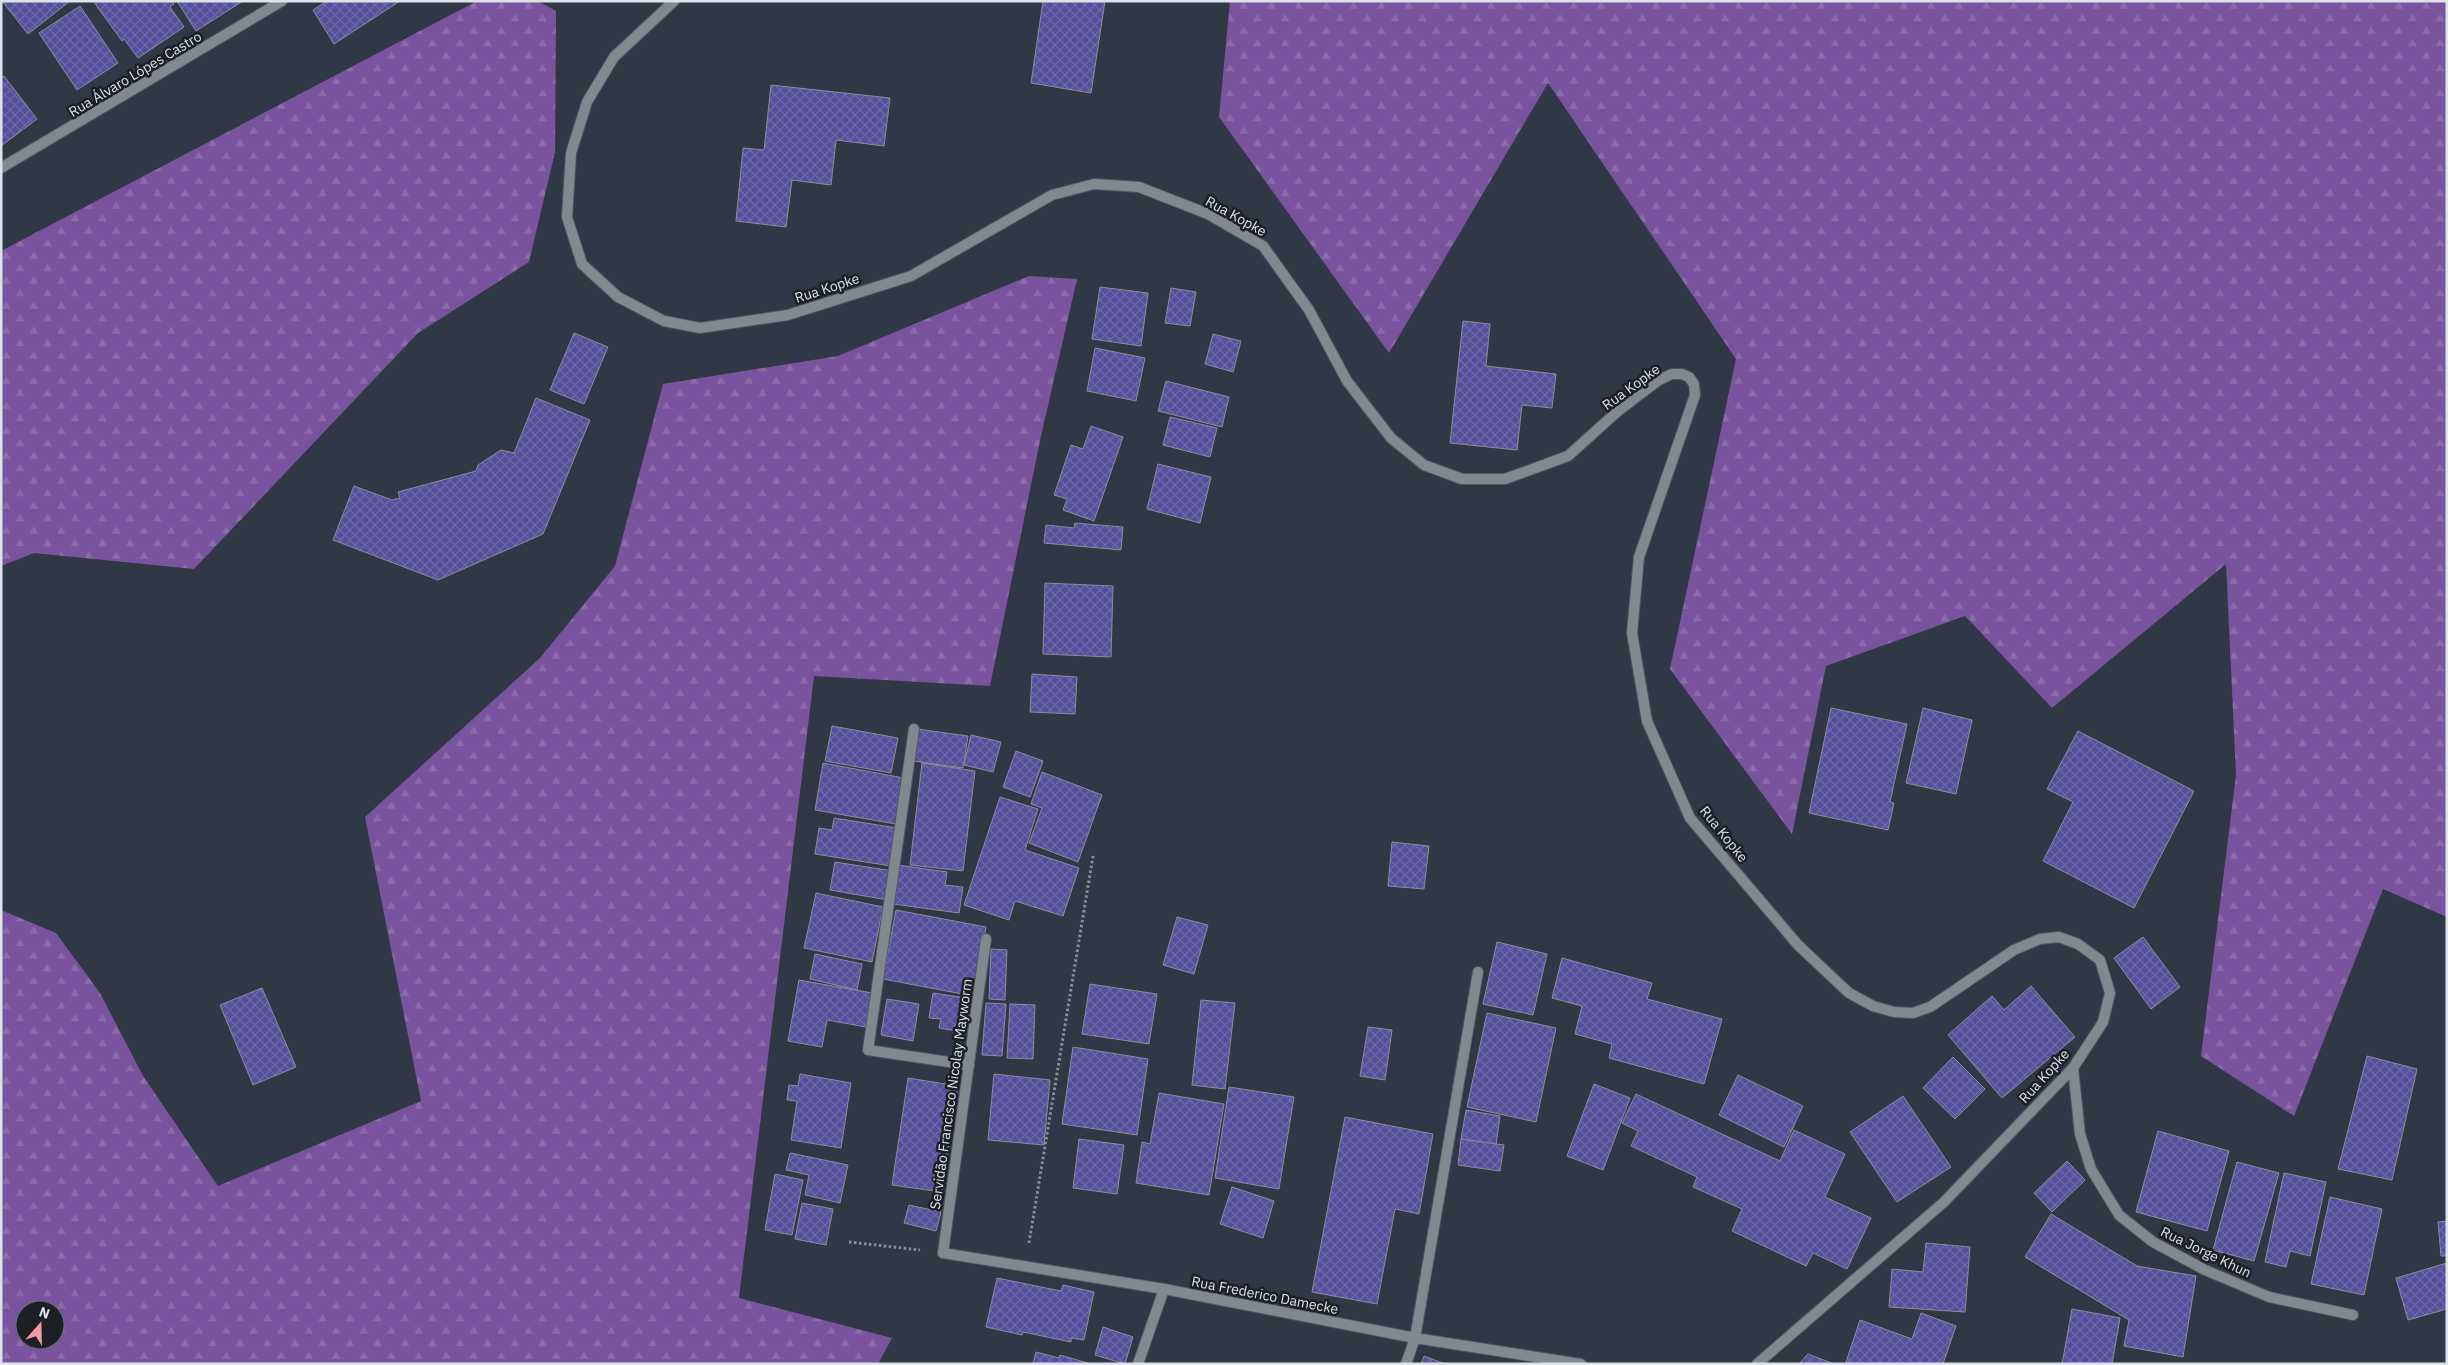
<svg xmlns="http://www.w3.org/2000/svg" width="2448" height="1365" font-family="'IBM Plex Sans',sans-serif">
  <defs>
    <pattern id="forest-firs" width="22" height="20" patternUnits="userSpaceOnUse" patternTransform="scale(1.25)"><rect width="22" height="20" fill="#79539d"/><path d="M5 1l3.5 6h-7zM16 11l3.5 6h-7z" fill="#8c6bab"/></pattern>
    <pattern id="building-cross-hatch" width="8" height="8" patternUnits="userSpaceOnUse" patternTransform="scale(1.25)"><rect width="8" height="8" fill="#564f9b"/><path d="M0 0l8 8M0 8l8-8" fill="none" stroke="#6e68a9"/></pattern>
  </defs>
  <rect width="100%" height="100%" fill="#313845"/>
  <!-- forest -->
  <g fill="url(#forest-firs)" fill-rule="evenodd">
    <path d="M477,1h61l18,10 -1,141 -26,110 -111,71 -224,236 -160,-16 -33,13v-315z"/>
    <path d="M1230,1h1217v916l-64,-28 -89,227 -93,-60 35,-281 -10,-211 -174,144 -87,-92 -139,50 -34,168 -122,-165 66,-310 -188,-276 -159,270 -170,-236z"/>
    <path d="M1029,276l48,3 -36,157 -51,250 -176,-10 -75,622 153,40 -14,26h-877v-454l55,23 44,60 43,83 75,110 203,-85 -56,-284 175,-159 75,-92 48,-182 175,-28zM25,1310h30v30h-30z"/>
  </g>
  <!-- building -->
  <g fill="url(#building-cross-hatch)" stroke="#8c8c9d">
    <path d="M2,1h68l-42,33z"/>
    <path d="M93,1h79l2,3 -4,3 14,20 -46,31 -14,-19 -2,2z"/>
    <path d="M177,1h66l-47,30z"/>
    <path d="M327,1h73l-66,43 -21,-34z"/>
    <path d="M1043,1h62l-14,92 -60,-10z"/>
    <path d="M80,6l38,57 -41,27 -38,-57z"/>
    <path d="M4,76l33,43 -36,27v-68z"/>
    <path d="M771,85l119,13 -6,48 -48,-6 -5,45 -39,-5 -6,47 -50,-6 7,-73 21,2z"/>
    <path d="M1100,287l48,6 -7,53 -49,-7z"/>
    <path d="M1171,288l25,4 -6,34 -25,-3z"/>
    <path d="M1463,321l27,3 -4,42 70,8 -4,34 -30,-3 -5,45 -67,-7z"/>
    <path d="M574,333l34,14 -24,57 -34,-14z"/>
    <path d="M1213,334l28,7 -8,31 -28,-8z"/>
    <path d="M1095,348l50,10 -9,43 -49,-10z"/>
    <path d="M1166,381l63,16 -7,30 -64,-16z"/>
    <path d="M536,398l54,22 -47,114 -105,46 -105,-40 21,-54 38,14 8,-2 -2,-6 78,-21 2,-6 23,-15 13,3z"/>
    <path d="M1170,417l47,11 -7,29 -47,-12z"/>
    <path d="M1091,426l32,11 -29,84 -31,-11 4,-11 -13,-4 17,-50 12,4z"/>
    <path d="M1158,464l53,13 -11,46 -53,-14z"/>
    <path d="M1075,523l48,4 -2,23 -77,-7 2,-18 28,3z"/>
    <path d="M1045,583l68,3 -2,71 -68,-3z"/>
    <path d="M1032,674l45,3 -2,37 -45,-2z"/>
    <path d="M1831,708l76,16 -17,78 4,1 -6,27 -79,-17z"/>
    <path d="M1923,708l49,12 -16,74 -50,-11z"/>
    <path d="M832,726l66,12 -7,35 -66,-12z"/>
    <path d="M917,729l51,7 -5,32 -50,-7z"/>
    <path d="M2078,731l116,60 -60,117 -91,-47 30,-59 -26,-13z"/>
    <path d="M971,735l30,7 -8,30 -29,-7z"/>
    <path d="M1016,751l27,10 -13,36 -27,-10z"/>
    <path d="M823,763l81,15 -8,46 -81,-14z"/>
    <path d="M922,763l53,8 -12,100 -53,-6z"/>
    <path d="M1042,772l60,23 -24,67 -49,-19 13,-35 -11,-4z"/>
    <path d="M1000,797l38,12 -13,41 54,18 -16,48 -48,-15 -6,19 -45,-15z"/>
    <path d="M834,818l63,10 -6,38 -76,-12 4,-26 13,2z"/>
    <path d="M1392,842l37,4 -5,43 -36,-3z"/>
    <path d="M835,862l58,9 -5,29 -58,-10z"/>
    <path d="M898,865l49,7 -2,13 18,2 -4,26 -66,-9z"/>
    <path d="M816,893l67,14 -11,55 -68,-14z"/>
    <path d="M896,910l90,17 -13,69 -90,-17z"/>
    <path d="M1177,917l31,8 -14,49 -31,-9z"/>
    <path d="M2143,937l37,50 -29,22 -37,-51z"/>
    <path d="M1497,942l50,12 -14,61 -50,-11z"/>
    <path d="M991,949l16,1 -2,50 -16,-1z"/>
    <path d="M815,954l47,10 -5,26 -47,-11z"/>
    <path d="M1562,958l90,25 -5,16 75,20 -18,65 -95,-26 3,-14 -37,-10 7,-28 -30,-8z"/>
    <path d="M799,980l73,13 -6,34 -39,-7 -5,27 -34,-6z"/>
    <path d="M1090,984l67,10 -8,50 -67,-10z"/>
    <path d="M2031,986l44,51 -73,61 -54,-63 44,-39 12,14z"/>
    <path d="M262,988l34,79 -43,18 -33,-80z"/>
    <path d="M933,993l40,6 -5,34 -29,-5 2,-9 -12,-1z"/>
    <path d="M887,999l32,5 -6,37 -32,-6z"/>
    <path d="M1201,1000l34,3 -10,86 -33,-4z"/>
    <path d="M986,1003l20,1 -4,52 -20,-1z"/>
    <path d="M1010,1004l25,1 -2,54 -26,-1z"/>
    <path d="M1487,1013l69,15 -20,94 -69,-15z"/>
    <path d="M1368,1027l24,3 -7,50 -25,-4z"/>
    <path d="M1073,1047l75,12 -11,76 -75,-11z"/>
    <path d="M2367,1056l50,13 -25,111 -54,-11z"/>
    <path d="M1953,1057l32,32 -30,30 -32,-31z"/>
    <path d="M800,1074l51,9 -10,65 -50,-8 6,-39 -10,-1 2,-15 9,1z"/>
    <path d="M994,1074l56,6 -6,65 -56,-5z"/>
    <path d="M1738,1075l65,31 -19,41 -65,-32z"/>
    <path d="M908,1078l50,8 -16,106 -50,-7z"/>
    <path d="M1594,1084l36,14 -27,72 -36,-14z"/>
    <path d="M1229,1087l65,10 -15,92 -64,-11z"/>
    <path d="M1159,1093l65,11 -15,91 -73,-12 6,-41 8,2z"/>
    <path d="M1636,1094l144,67 14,-31 51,24 -20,43 46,21 -24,51 -34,-16 -7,13 -74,-35 10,-22 -49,-22 4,-10 -66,-31 7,-15 -16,-8z"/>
    <path d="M1903,1096l48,71 -54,35 -47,-70z"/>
    <path d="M1466,1110l34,6 -4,29 -35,-6z"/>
    <path d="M1345,1117l88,17 -14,80 -24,-5 -18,95 -65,-12z"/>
    <path d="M2158,1131l71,20 -22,80 -71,-19z"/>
    <path d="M1079,1139l45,6 -7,49 -44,-6z"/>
    <path d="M1461,1139l43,6 -4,26 -42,-6z"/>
    <path d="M790,1153l58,12 -8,38 -35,-8 4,-20 -23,-5z"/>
    <path d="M2067,1161l18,19 -33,32 -18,-19z"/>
    <path d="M2237,1162l42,11 -25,88 -41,-11z"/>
    <path d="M2284,1173l42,9 -16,74 -20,-5 -4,16 -21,-5z"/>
    <path d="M775,1174l28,6 -11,55 -27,-5z"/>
    <path d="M1232,1187l42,14 -11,37 -43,-14z"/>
    <path d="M2330,1197l52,12 -18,86 -53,-11z"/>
    <path d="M802,1203l31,6 -7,36 -31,-6z"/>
    <path d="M909,1205l32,7 -5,19 -32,-8z"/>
    <path d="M2051,1214l86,52 59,10 -13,81 -59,-11 5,-26 -104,-63z"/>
    <path d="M2447,1221v35h-6l-3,-34z"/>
    <path d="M1926,1243l44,4 -5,65 -76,-5 3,-38 31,3z"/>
    <path d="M2447,1263v46l-39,11 -12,-42z"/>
    <path d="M997,1278l64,13 2,-6 31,7 -10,48 -13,-2v4l-48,-10 -1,3 -36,-8z"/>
    <path d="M2072,1309l48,9 -8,46h-50z"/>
    <path d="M1921,1313l35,13 -13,38h-91l-6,-2 14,-42 52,19z"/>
    <path d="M1103,1327l30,10 -8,27 -30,-9z"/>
    <path d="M1036,1352l23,6 1,-3 31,9h-58z"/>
    <path d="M1808,1354l26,10h-35z"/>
    <path d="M1424,1356l21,8h-24z"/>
  </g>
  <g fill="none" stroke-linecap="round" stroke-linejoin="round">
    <!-- lane casing -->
    <g stroke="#505763" stroke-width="12">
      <g id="lane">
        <path d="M914,729l-46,321 101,15"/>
        <path d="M943,1253l43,-314"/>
        <path d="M1415,1338l63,-366"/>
      </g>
    </g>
    <!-- street casing -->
    <g stroke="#505763" stroke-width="12">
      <g id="street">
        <path d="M674,1l-60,56 -27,45 -16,51 -4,64 15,47 36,33 46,24 36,7 88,-13 123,-39 141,-81 42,-11 45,3 69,27 55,32 46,64 38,71 44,57 33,27 38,14h43l63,-23 50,-45 41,-31 13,-6h10l7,3 5,7 1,11 -56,162 -7,76 15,88 43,97 108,127 51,48 24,13 21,6 19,1 17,-6 84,-57 26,-11 19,-2 19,7 22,16 10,33 -7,29 -30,46 -129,134 -187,162"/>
        <path d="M1,168l281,-167"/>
        <path d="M2073,1068l7,66 11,35 28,46 34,27 52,28 64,27 84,18"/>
        <path d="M943,1253l221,36 251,49 166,26"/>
        <path d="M1138,1364l26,-75"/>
        <path d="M1406,1364l9,-26"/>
      </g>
    </g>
    <!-- path -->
    <g stroke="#888e99" stroke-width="3" stroke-dasharray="2.5 2.5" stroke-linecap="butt">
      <path d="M849,1242l71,8"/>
      <path d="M1029,1243l64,-387"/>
    </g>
    <!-- lane -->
    <use href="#lane" stroke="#82898e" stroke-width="10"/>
    <!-- street -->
    <use href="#street" stroke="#82898e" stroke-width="10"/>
  </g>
  <g text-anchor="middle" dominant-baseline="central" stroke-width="5" stroke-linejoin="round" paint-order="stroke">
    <!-- street labels -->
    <g font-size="14" fill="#dde2eb" stroke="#1c1f25">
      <text transform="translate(135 74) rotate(-31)">Rua Álvaro Lópes Castro</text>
      <text transform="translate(1236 216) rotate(29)">Rua Kopke</text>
      <text transform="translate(827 288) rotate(-18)">Rua Kopke</text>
      <text transform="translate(1631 387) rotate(-36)">Rua Kopke</text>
      <text transform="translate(1724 834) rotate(51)">Rua Kopke</text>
      <text transform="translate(2044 1076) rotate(-48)">Rua Kopke</text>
      <text transform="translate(951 1094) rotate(-82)">Servidão Francisco Nicolay Mayworm</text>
      <text transform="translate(2206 1252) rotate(26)">Rua Jorge Khun</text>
      <text transform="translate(1265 1295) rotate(11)">Rua Frederico Damecke</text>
    </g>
  </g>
  <!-- border -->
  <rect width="2448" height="1365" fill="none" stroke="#dde2eb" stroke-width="5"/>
  <!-- north arrow -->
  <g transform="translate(40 1325) rotate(20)"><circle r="24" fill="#1c1f25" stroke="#696d74"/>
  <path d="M0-4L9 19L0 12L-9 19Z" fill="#f49aa5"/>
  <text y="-8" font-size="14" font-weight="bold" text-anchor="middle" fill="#dde2eb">N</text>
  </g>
</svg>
